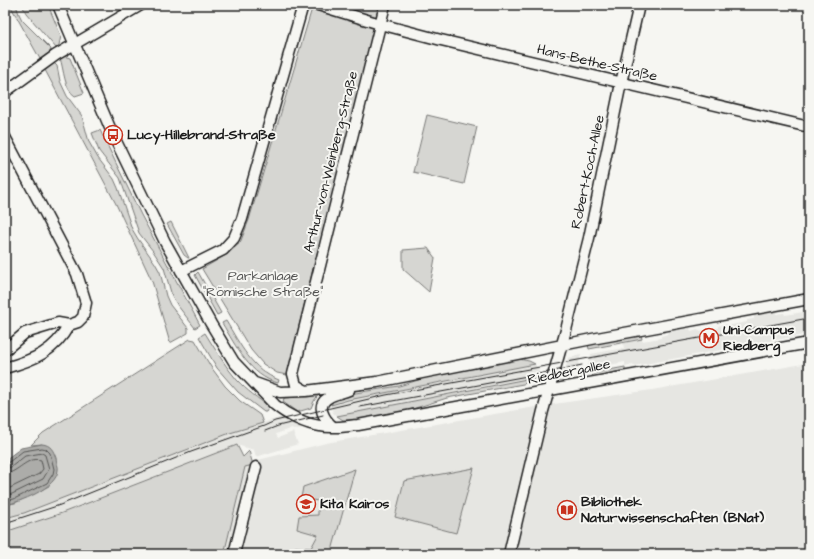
<svg xmlns="http://www.w3.org/2000/svg" width="814" height="559" font-family="'Architects Daughter',sans-serif">
  <style>
    .built { fill: #e6e6e2 }
    .green { fill: #d6d6d2; stroke: #797977 }
    .water { fill: #acaca9; stroke: #727271 }
    .lines { fill: none; stroke-linecap: round; stroke-linejoin: round }
    .shore { stroke: #565654; stroke-width: 1 }
    .minor-casing { stroke: #1c1c1c; stroke-width: 13 }
    .minor { stroke: #f6f6f2; stroke-width: 10 }
    .tram { stroke: #1c1c1c; stroke-width: 1 }
    .labels { text-anchor: middle; dominant-baseline: central; stroke-width: 4; stroke-linejoin: round; paint-order: stroke }
    .street-label { font-size: 14px; fill: #1c1c1c; stroke: #f6f6f2 }
    .poi-label { font-size: 14px; font-weight: bold; fill: #1c1c1c; stroke: #f6f6f2; text-anchor: start }
    .park-label { font-size: 14px; fill: #545453; stroke: #f6f6f2 }
  </style>
  <rect width="100%" height="100%" fill="#f6f6f2"/>
  <filter id="ink" filterUnits="userSpaceOnUse"><feTurbulence type="fractalNoise" baseFrequency=".025" numOctaves="2"/><feDisplacementMap in="SourceGraphic" scale="8" xChannelSelector="R" yChannelSelector="G"/><feConvolveMatrix kernelMatrix="1 2 1 2 8 2 1 2 1" color-interpolation-filters="sRGB"/></filter>
  <g filter="url(#ink)">
    <path class="built" d="M809,309L808,334L634,366L633,364L625,366V362L587,369L591,354L624,348L623,343L642,339V341L661,338V336L669,334V331L690,328L691,331L698,329L699,331L718,328V326L727,324V326L747,322V320L754,319V315L776,311V314L784,313L785,315L803,312L802,310Z
      M581,355L577,370L565,372L568,358Z
      M809,363V554H224L246,463L326,443L547,405L652,390Z
      M535,364L539,371L537,377L337,416L333,413L331,405L348,400Z
      M285,416L302,428L294,430L292,428L276,434L278,438L293,432L298,444L256,457L254,450L237,445L62,513L5,532V518L24,513L230,433Z"/>
    <path class="green" d="M10,5H16L19,14L22,20L51,49L50,52L40,59Z
      M22,5H48L61,36L59,45L56,48L26,13Z
      M313,5H379L342,162L315,261L287,375L277,373L263,364L251,350L202,269L226,255L240,243L249,220Z
      M63,56L70,58L84,93L75,96C64,89 64,70 60,58Z
      M54,63L57,66L60,81L67,96L82,116L89,142L98,158L114,179L118,188L132,229L138,239L155,263L160,272L166,296L170,305L188,328V333L170,343L152,281L116,204L45,70Z
      M427,115L477,127L464,184L413,172Z
      M100,130L141,215L200,325L195,328L178,306L172,296L164,268L153,251L139,233L120,178L99,151L92,133Z
      M171,222L189,258H188L184,255L167,224Z
      M428,248L435,258L429,292L403,269V250Z
      M198,272L221,313L217,315L195,275Z
      M226,321C240,344 252,370 279,380L278,383C250,376 236,346 222,323Z
      M205,333C215,349 225,366 237,380C247,391 258,398 269,407L266,412H264L238,392L217,368L199,337Z
      M641,335L642,339L589,349L588,344Z
      M190,339L195,340L211,367L225,386L240,401L260,415L263,423L230,433L24,513L5,518V505L15,503L49,486L42,444L31,445L43,433Z
      M519,359L529,361L535,364L348,400L331,405L334,400L343,395L399,386L431,376Z
      M625,367V370L592,377L593,373Z
      M537,377L531,381L523,384L447,398L406,411L364,419L343,420L337,416Z
      M319,394L314,401L311,408L297,412L283,402L284,398L299,397Z
      M237,445L243,457L249,451L253,465L245,467L224,554H5V532L62,513Z
      M474,468L456,533L395,517L404,481Z
      M355,469L331,554H294L295,547L311,548L318,535L297,529L299,516L318,515V501L301,498L303,487Z"/>
    <path class="water" d="M42,444C51,445 53,450 56,458C56,462 59,467 58,470C57,488 20,502 5,505V460L21,448Z"/>
    <g class="lines">
      <path class="shore" d="M5,463L9,462L23,451L42,448L46,449L50,453L54,469L53,474L47,483L14,499L5,501
        M5,468L11,467L25,456L42,453L45,455L49,469L43,479L12,494L5,496
        M5,474C18,473 27,456 41,460L43,469L39,474L10,488L5,490"/>
      <defs>
        <path id="minor" d="M58,5L113,135L165,242L211,324L234,362L275,405C287,415 305,424 320,426C332,429 346,426 358,425L809,343
          M318,5L380,24L441,40L809,127
          M5,92L56,55L141,5
          M5,137L77,274L86,303L83,317L78,322L69,325L58,323L25,333L5,350
          M181,271L223,250L234,238L242,219L303,5
          M5,368C34,360 54,352 69,325
          M255,383L280,392L306,391L377,382L592,339L809,299
          M306,391L296,385L293,374L385,5
          M333,427C325,420 315,406 328,398C333,394 342,393 349,390
          M234,554L256,467
          M509,554L543,411L566,330L589,238L621,83L639,5"/>
      </defs>
      <use href="#minor" class="minor-casing"/>
      <use href="#minor" class="minor"/>
      <path class="tram" d="M360,407L554,371L582,365
        M265,431L278,426L323,415
        M5,523L60,505L191,452L264,426L275,421L386,395L809,318"/>
    </g>
  </g>
  <defs>
    <symbol id="bus-ring" viewBox="-11 -11 22 22"><circle r="9.5" fill="#f6f6f2" stroke="#c8321e" stroke-width="1.5"/><path d="M-5-6H5V4H4V6H2V4H-2V6H-4V4H-5ZM-3.5-4V0h7V-4ZM-3.5 1.2v1.5H-2V1.2ZM2 1.2v1.5H3.5V1.2Z" fill="#c8321e"/></symbol>
    <symbol id="metro-ring" viewBox="-11 -11 22 22"><circle r="9.5" fill="#f6f6f2" stroke="#c8321e" stroke-width="1.5"/><path d="M-5.5 5V-5H-3L0 0L3-5H5.5V5H3V-.5L0 4L-3-.5V5Z" fill="#c8321e"/></symbol>
    <symbol id="school-ring" viewBox="-11 -11 22 22"><circle r="9.5" fill="#f6f6f2" stroke="#c8321e" stroke-width="1.5"/><path d="M0-5L7-2L0 1L-7-2ZM-4 1L0 2.5L4 1V4Q0 6-4 4Z" fill="#c8321e"/></symbol>
    <symbol id="library-ring" viewBox="-11 -11 22 22"><circle r="9.5" fill="#f6f6f2" stroke="#c8321e" stroke-width="1.5"/><path d="M-6-4Q-3-5.5-.7-3.5V5Q-3 3-6 4ZM6-4Q3-5.5 .7-3.5V5Q3 3 6 4Z" fill="#c8321e"/></symbol>
  </defs>
  <g fill-rule="evenodd">
    <use href="#bus-ring" x="102" y="124" width="22" height="22"/>
    <use href="#metro-ring" x="698" y="327" width="22" height="22"/>
    <use href="#school-ring" x="295" y="493" width="22" height="22"/>
    <use href="#library-ring" x="556" y="499" width="22" height="22"/>
  </g>
  <g class="labels">
    <g class="street-label">
      <text transform="translate(597 63) rotate(13)">Hans-Bethe-Straße</text>
      <text transform="translate(331 162) rotate(-76)">Arthur-von-Weinberg-Straße</text>
      <text transform="translate(588 172) rotate(-78)">Robert-Koch-Allee</text>
      <text transform="translate(569 372) rotate(-11)">Riedbergallee</text>
    </g>
    <g class="poi-label">
      <text x="127" y="135">Lucy-Hillebrand-Straße</text>
      <text x="723" y="330">Uni-Campus<tspan x="723" dy="16">Riedberg</tspan></text>
      <text x="581" y="502">Bibliothek<tspan x="581" dy="16">Naturwissenschaften (BNat)</tspan></text>
      <text x="320" y="504">Kita Kairos</text>
    </g>
    <g class="park-label">
      <text x="263" y="276">Parkanlage<tspan x="263" dy="16">"Römische Straße"</tspan></text>
    </g>
  </g>
  <rect width="814" height="559" fill="none" stroke="#f6f6f2" stroke-width="20"/>
  <rect x="10" y="10" width="794" height="539" fill="none" stroke="#1c1c1c" stroke-width="1.5" filter="url(#ink)"/>
</svg>
